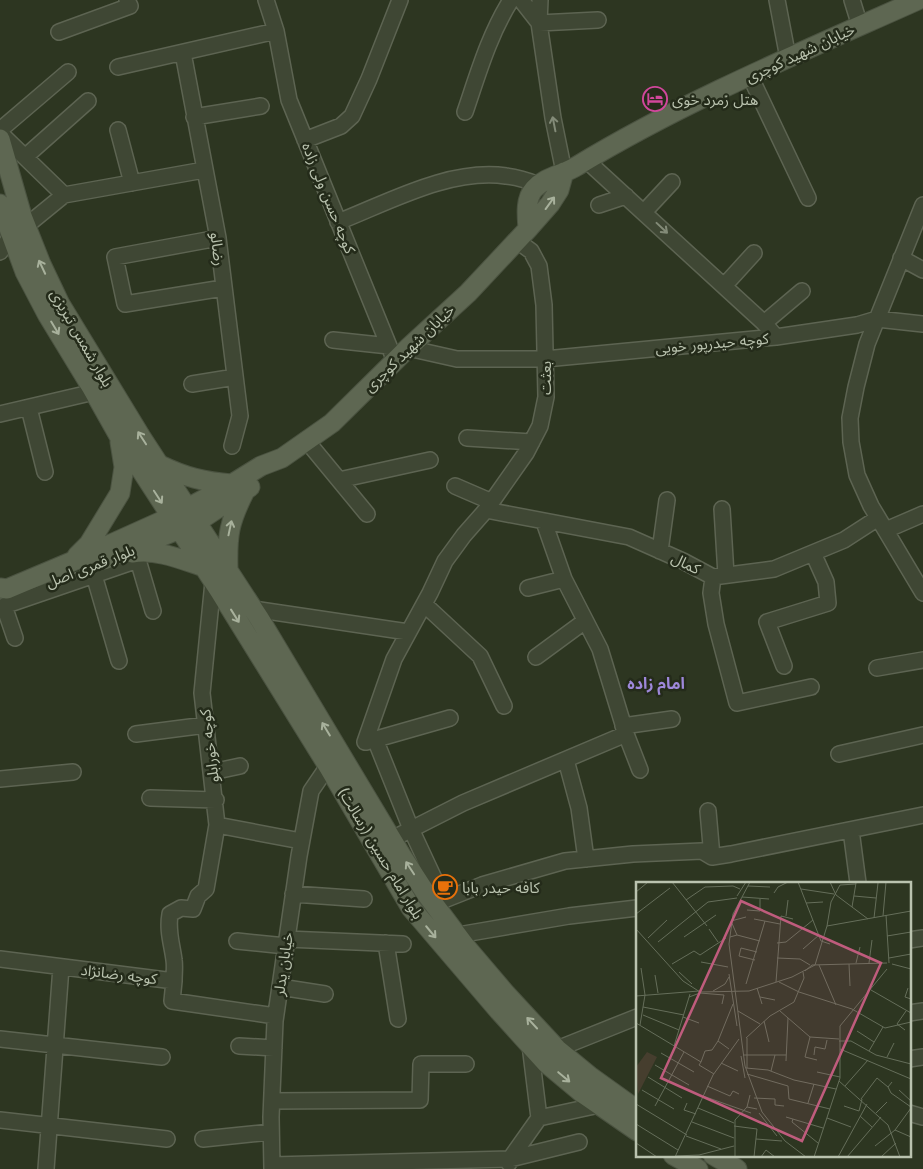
<svg xmlns="http://www.w3.org/2000/svg" width="923" height="1169" font-family="Inter,'Noto Sans Arabic',sans-serif">
  <style>
    .lines { fill: none; stroke-linecap: round; stroke-linejoin: round }
    .minor-casing { stroke: #5d6452; stroke-width: 18 }
    .major-casing { stroke: #4b5341; stroke-width: 21 }
    .minor { stroke: #3f4734; stroke-width: 15 }
    .major { stroke: #5e6752; stroke-width: 19 }
    .oneway { stroke: #838b78 }
    .oneway2 { stroke: #a8b19c }
    .labels { text-anchor: middle; dominant-baseline: central; stroke-width: 5; stroke-linejoin: round; paint-order: stroke }
    .street-label { font-size: 15px; fill: #bac3af; stroke: #242b1a }
    .poi-label { font-size: 15px; fill: #bac3af; stroke: #242b1a; text-anchor: start }
    .neighbourhood-label { font-size: 16px; font-weight: bold; fill: #9e88da; stroke: #242b1a }
    .inset-road { fill: none; stroke: #656e5a; stroke-width: 1 }
    .view { fill: #bf5c7d; fill-opacity: 0.15; stroke: #bf5c7d; stroke-width: 2.5 }
    .inset-edge { fill: none; stroke: #bac3af; stroke-width: 2.5 }
  </style>
  <rect width="100%" height="100%" fill="#2d3621"/>
  <g class="lines">
    <defs>
      <path id="minor" d="M266,0L276,31L289,100L395,361
        M521,0L539,23L598,20
        M540,0L539,23L553,118L564,172
        M777,0L788,58
        M852,0L860,26
        M59,32L130,6L127,0
        M183,53L218,238L240,416L232,446
        M118,67L276,31
        M750,76L808,198
        M465,112C478,74 489,35 511,0
        M194,117L261,106
        M0,130L68,72
        M118,130L132,183
        M0,133L64,195L26,226
        M305,140L341,126L352,116L369,79L400,0
        M25,157L88,101
        M586,160L764,323L776,337
        M64,195L204,170
        M599,205L626,196
        M923,205L867,344L856,387L850,418L851,442L857,475L871,506L923,593
        M644,212L672,182
        M338,222C389,202 450,168 506,176C517,177 529,181 539,185
        M218,238L115,257L125,304L223,288
        M0,252L11,236
        M901,258L923,270
        M724,286L754,253
        M764,323L802,291
        M333,340L389,346
        M408,348L457,359H545L776,337L857,325L877,319L923,324
        M192,384L235,377
        M29,408L45,472
        M0,414L94,392
        M467,438L532,442
        M306,440L367,514
        M339,480L430,460
        M455,486L492,502
        M722,509L726,575
        M486,510L629,537L683,561L713,577L774,569L844,540L878,518
        M544,522L564,579L600,649L626,734L640,770
        M886,530L923,514
        M660,551L667,500
        M94,575L119,661
        M713,577L711,593L716,624L737,703L811,687
        M213,582L202,693L217,825L301,841
        M528,588L564,579
        M424,604L480,656L504,706
        M4,606L15,638
        M0,609L4,606L138,560L153,611
        M253,609L408,632
        M536,657L585,621
        M784,666L767,622L828,603L826,582L813,553
        M877,668L923,660
        M623,726L672,719
        M136,734L206,725
        M375,739L411,829L444,900
        M365,742L394,659L430,593L445,561L464,535L486,510L526,453L540,426L546,397L544,305L539,266L531,251L516,240
        M366,742L450,718
        M839,754L923,735
        M566,760L579,808L586,859
        M212,772L240,766
        M0,779L73,772
        M150,798L216,800
        M708,811L712,857
        M851,830L858,883
        M392,839L463,803L626,734
        M712,857L731,854L923,815
        M293,894L364,899
        M434,904L482,885L565,861L633,854L702,851L712,857
        M458,935L569,916L637,908
        M287,939L403,944
        M909,940L923,938
        M237,941L286,946
        M386,943L398,1019
        M0,959L174,981L172,1001L275,1016
        M174,981C174,974 175,966 174,960C172,944 167,931 170,914L181,908L193,909L198,896L206,889L217,825
        M280,987L325,994
        M909,1013L923,1011
        M0,1039L162,1057
        M530,1045L539,1118L599,1105
        M239,1046L274,1048
        M557,1049L637,1017
        M909,1059L923,1057
        M272,1101L420,1100L421,1064H466
        M909,1113L923,1117
        M0,1120L167,1139
        M203,1139L271,1132
        M509,1163L510,1159L539,1118
        M272,1165L510,1159L579,1142
        M46,1169L61,967
        M272,1169L271,1117L275,1021L299,856L311,791L328,766"/>
      <path id="major" d="M0,139L22,216L41,264L60,304L141,437L259,618L401,855L427,895L466,947L506,994L557,1049L591,1077L637,1110
        M0,204L25,272L47,314L92,388L119,436L219,590L328,766L411,908L499,1011L546,1063L582,1093L637,1131
        M528,229C527,216 525,199 534,189C546,176 563,175 577,166C684,101 804,51 918,0
        M160,465C185,477 204,482 232,484
        M132,553C157,549 180,559 204,567
        M77,556L89,544L120,493L124,467L120,442
        M104,560L197,522L250,487
        M228,569C227,535 229,522 245,491
        M0,588L7,589L71,562L171,517L232,484L261,466L282,458L332,423L408,348L468,293L528,229L550,204L559,190L564,172
        M673,1155L698,1169
        M713,1155L737,1169"/>
    </defs>
    <use href="#minor" class="minor-casing"/>
    <use href="#major" class="major-casing"/>
    <use href="#minor" class="minor"/>
    <use href="#major" class="major"/>
  </g>
  <defs><path id="oneway-shaft" d="M-6 0H5M1.5-3L5.5 0L1.5 3" fill="none" stroke-width="1.6" stroke-linecap="round" stroke-linejoin="round" transform="scale(1.25)"/></defs>
  <g class="oneway">
    <use href="#oneway-shaft" transform="translate(554 124) rotate(-101)"/>
    <use href="#oneway-shaft" transform="translate(662 228) rotate(43)"/>
  </g>
  <g class="oneway2">
    <use href="#oneway-shaft" transform="translate(550 203) rotate(-54)"/>
    <use href="#oneway-shaft" transform="translate(42 267) rotate(-115)"/>
    <use href="#oneway-shaft" transform="translate(55 328) rotate(59)"/>
    <use href="#oneway-shaft" transform="translate(142 438) rotate(-123)"/>
    <use href="#oneway-shaft" transform="translate(158 497) rotate(57)"/>
    <use href="#oneway-shaft" transform="translate(230 528) rotate(-78)"/>
    <use href="#oneway-shaft" transform="translate(235 616) rotate(58)"/>
    <use href="#oneway-shaft" transform="translate(326 729) rotate(-121)"/>
    <use href="#oneway-shaft" transform="translate(410 868) rotate(-123)"/>
    <use href="#oneway-shaft" transform="translate(431 932) rotate(50)"/>
    <use href="#oneway-shaft" transform="translate(532 1023) rotate(-133)"/>
    <use href="#oneway-shaft" transform="translate(564 1077) rotate(40)"/>
  </g>
  <defs>
    <symbol id="hotel-ring" viewBox="-11 -11 22 22"><circle r="9.5" fill="#242b1a" stroke="#d1479c" stroke-width="1.5"/><path d="M-6-4.5h1.5V1H6V5H4.5V3h-9V5H-6ZM-4 0a1.8 1.8 0 1 1 3.6 0ZM.5 0V-2.5h3Q6-2.5 6 0Z" fill="#d1479c"/></symbol>
    <symbol id="cafe-ring" viewBox="-11 -11 22 22"><circle r="9.5" fill="#242b1a" stroke="#e8710a" stroke-width="1.5"/><path d="M-5.5-4.5H6V0H3Q3 3.5 0 3.5H-2.5Q-5.5 3.5-5.5 0ZM3-3.2v2h1.7v-2ZM-6 4.5H4V6H-6Z" fill="#e8710a"/></symbol>
  </defs>
  <g fill-rule="evenodd">
    <use href="#hotel-ring" x="641" y="85" width="28" height="28"/>
    <use href="#cafe-ring" x="431" y="873" width="28" height="28"/>
  </g>
  <g class="labels">
    <g class="street-label">
      <text transform="translate(800 53) rotate(-25)">خیابان شهید کوچری</text>
      <text transform="translate(329 198) rotate(68)">کوچه حسن ولی زاده</text>
      <text transform="translate(218 249) rotate(83)">رضالو</text>
      <text transform="translate(82 338) rotate(60)">بلوار شمس تبریزی</text>
      <text transform="translate(712 343) rotate(-5)">کوچه حیدرپور خویی</text>
      <text transform="translate(409 348) rotate(-44)">خیابان شهید کوچری</text>
      <text transform="translate(545 378) rotate(-90)">بعثت</text>
      <text transform="translate(686 563) rotate(27)">کمال</text>
      <text transform="translate(90 566) rotate(-21)">بلوار قمری اصل</text>
      <text transform="translate(209 746) rotate(-97)">کوچه خورابلو</text>
      <text transform="translate(381 853) rotate(59)">بلوار امام حسین (رسالت)</text>
      <text transform="translate(283 964) rotate(-82)">خیابان یدلر</text>
      <text transform="translate(119 974) rotate(7)">کوچه رضانژاد</text>
    </g>
    <g class="poi-label">
      <text x="672" y="99">هتل زمرد خوی</text>
      <text x="462" y="887">کافه حیدر بابا</text>
    </g>
    <g class="neighbourhood-label">
      <text x="656" y="683">امام زاده</text>
    </g>
  </g>
  <g transform="translate(636 882)">
    <rect width="275" height="275" fill="#2d3621"/>
    <path d="M11,170L21,175L2,212L0,185Z" fill="#463e2e"/>
    <path class="inset-road" d="M36,0L71,44M114,0L97,32L93,62L109,184L126,230L149,259L170,275M162,0L185,59L194,62M194,0L200,13L232,37M112,4L134,5M165,7L198,12M0,10L12,0M138,11L142,5L152,0M101,14L110,0M218,14L240,16M106,15L133,17M50,18L69,5L97,4L104,7M170,21L187,20M216,25L220,1M111,28L124,29V17M0,32L34,6M250,33L253,81M150,34L152,18M247,34L250,0M238,36L242,1M118,37L144,42M191,44L275,29V21M0,47L47,99L64,110L113,109L156,95L179,83M73,47L82,60M101,53L124,59M251,54L275,50M48,55L80,33M94,55L101,53L95,39L110,35M12,56L31,38M22,60L72,20L101,16M141,61L150,60L177,38M167,67L183,53M141,76L164,77L174,83M253,76L275,72M119,78L103,74L105,66L121,70M65,80L92,85M220,81L224,65M233,81L236,58M36,82L58,69L64,73L90,56M213,82L214,104M256,82L275,87M179,83L191,44L195,20L204,3L220,2M183,83L200,123M169,89L176,83L251,81M43,90L56,102M93,92L101,144M19,93L22,111M140,100L145,34L157,37M143,100L163,110L216,127L249,146L275,140M110,102L129,39M121,106L126,122M272,106L269,115L275,117M235,108L275,131M77,109L89,102L93,95M0,114L63,109M53,115L64,111L88,113L86,122M124,115L139,118M7,125L48,133M102,129L124,142M144,129L174,155L203,157M7,133L43,148M47,135L63,141M128,139L133,160M0,141L65,180L63,183L78,192M4,143L9,113L5,86M269,148L261,142L270,129M221,149L238,160M174,155L169,175L181,178M110,156L134,134L158,120L168,96L167,90M203,159H215L240,173L275,182M38,164L54,112M93,167L82,159L97,122M204,167L275,197M233,169L247,145M25,171L58,190M107,173H150M178,173L179,165L189,167L191,158M105,174L109,196M251,175L258,161M150,179L152,136M65,180L69,169L76,168L82,159M85,181L102,189M19,183L53,203M110,186L132,188L158,198L200,207M111,186V156M135,189L139,173M181,190L204,195M111,192L152,204L153,217L194,227M12,195L46,216M203,199L252,243L264,275M71,204L94,214L97,209L103,212M209,204L232,178M252,205L255,211L275,225M6,208L38,227M263,208L275,219M114,213L111,225L121,227M67,214L115,231M118,216L139,217V223L148,224M225,217L241,196L252,205L256,200M51,221L48,228L60,232M172,221L178,202M0,222L51,253M19,224L48,170M208,224L223,229L226,217M62,226L98,241M123,231L141,254M240,231L251,220M224,234L236,245M150,235L187,246M191,236L215,245M157,237L156,240L182,261M56,240L98,256M0,242L42,268M98,244L121,247L118,275M259,248L275,255M50,254L85,267M120,257L146,259M0,261L21,275M239,264L259,248L275,226M39,274L63,273L98,264M39,275L77,193L103,157M99,275V238L111,225M125,275L130,268L139,275M178,275L204,196V144L251,87M202,275L231,222M211,275L245,235M245,275L260,261"/>
    <path class="view" d="M105,19L245,81L166,259L25,196Z"/>
    <rect width="275" height="275" class="inset-edge"/>
  </g>
</svg>
